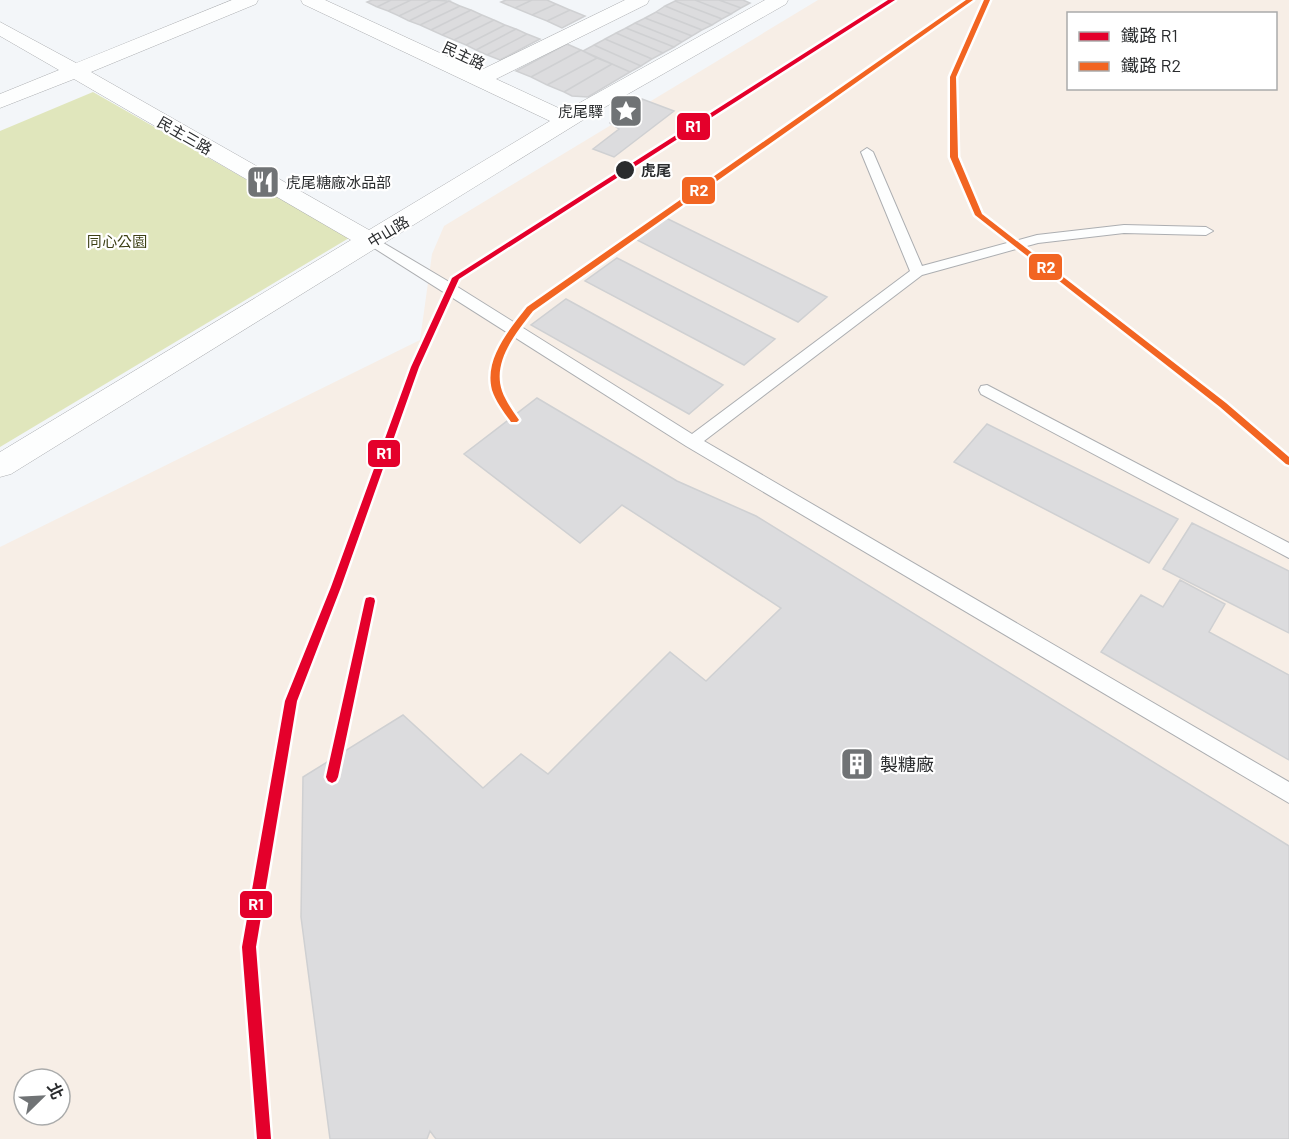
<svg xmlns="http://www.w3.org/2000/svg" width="1289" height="1139" font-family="Barlow,'Noto Sans TC',sans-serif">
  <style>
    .industrial { fill: #f7eee6; fill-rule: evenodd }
    .green { fill: #e0e6bc }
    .building { fill: #dcdcde; stroke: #cfd0d2; stroke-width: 1.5 }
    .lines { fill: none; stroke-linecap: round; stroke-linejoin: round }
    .lane-casing { stroke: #acaeb1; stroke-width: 2 }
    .street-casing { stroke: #acaeb1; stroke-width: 1 }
    .lane { fill: #fdfefe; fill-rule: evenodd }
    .street { fill: #fdfefe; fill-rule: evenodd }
    .rail-1-casing { stroke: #fff; stroke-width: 5 }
    .rail-2-casing { stroke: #fff; stroke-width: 5 }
    .rail-1 { fill: #e4002b; fill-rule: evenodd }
    .rail-2 { fill: #f26522; fill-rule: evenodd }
    .stop-dot { fill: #2a2c2e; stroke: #fff; stroke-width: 2 }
    .labels { text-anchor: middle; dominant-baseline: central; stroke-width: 4.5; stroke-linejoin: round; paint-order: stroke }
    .far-street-label { font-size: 15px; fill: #2a2c2e; stroke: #fff }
    .far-poi-label { font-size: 15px; fill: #2a2c2e; stroke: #fff; text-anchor: end }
    .far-stop-label { font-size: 15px; font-weight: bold; fill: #2a2c2e; stroke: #fff; text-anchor: start }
    .far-park-label { font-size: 15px; fill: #3d4016; stroke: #fff }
    .poi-label { font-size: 18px; fill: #2a2c2e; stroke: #fff; text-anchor: start }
    .line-badge { stroke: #fff; stroke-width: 2 }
    .badge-label { font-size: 16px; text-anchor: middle; font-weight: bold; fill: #fff }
  </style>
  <rect width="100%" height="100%" fill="#f3f6f9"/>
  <path class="industrial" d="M818,0H1289V1139H0V547L420,340L432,254L444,226ZM1068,14H1276V88H1068ZM24,1079H60V1115H24Z"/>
  <path class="green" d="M93,92L349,238L0,447V131Z"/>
  <path class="building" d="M372,0H391L377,7L367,2Z
    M391,0H411L388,11L377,7Z
    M411,0H432L399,16L388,11Z
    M432,0L449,1L409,21L399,16Z
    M506,0H532L515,8L501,2Z
    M532,0H547L556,4L532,15L515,8Z
    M677,0H695L731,14L722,19L675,1Z
    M695,0H719L741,8L731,14Z
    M719,0H743L750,3L741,8Z
    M449,1L460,6L420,25L409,21Z
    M675,1L722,19L712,25L665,6Z
    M556,4L570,10L547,21L532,15Z
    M460,6L471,10L431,30L420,25Z
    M665,6L712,25L702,30L656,12Z
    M471,10L482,15L442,35L431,30Z
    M570,10L585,16L562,28L547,21Z
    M656,12L702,30L692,36L645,18Z
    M482,15L494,20L454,40L442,35Z
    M645,18L692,36L682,42L635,23Z
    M494,20L505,25L466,45L454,40Z
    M635,23L682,42L674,47L626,28Z
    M505,25L516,29L476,50L466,45Z
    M626,28L674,47L663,53L616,33Z
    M516,29L527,34L487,55L476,50Z
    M616,33L663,53L652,59L605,39Z
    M527,34L540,39L500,60L487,55Z
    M605,39L652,59L641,66L594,45Z
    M567,44L581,50L531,77L516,71Z
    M594,45L641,66L630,72L583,51Z
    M581,50L597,58L547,85L531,77Z
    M597,58L612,64L564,92L547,85Z
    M612,64L630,72L588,97L572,96L564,92Z
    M642,99L674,111L614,157L593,149L619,129L610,123Z
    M666,218L827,297L798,322L635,239Z
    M617,258L775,339L744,365L585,281Z
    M566,299L723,385L689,414L531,325Z
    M537,398L677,481L756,516L1289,846V1139H436L430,1131L427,1139H330L301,917L303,777L403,715L483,788L521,754L548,774L670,652L706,681L781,608L622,505L580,543L464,454Z
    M987,424L1178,519L1149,563L954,462Z
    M1192,523L1289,571V633L1163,569Z
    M1180,580L1225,604L1209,632L1289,675V760L1101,652L1141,595L1163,607Z"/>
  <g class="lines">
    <defs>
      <path id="lane" d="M867,148L873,152L922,266L1037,235L1124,225L1206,227L1213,231L1206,235L1124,233L1038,243L922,275L704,441L1289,782V803L686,446L363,241L365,238H375L456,286L692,434L910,271L861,152Z
        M987,385L1289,543V558L981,394L979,390L981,386Z"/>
      <path id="street" d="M232,0H258L256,4L91,72L369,230L550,121L303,4L301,0H325L479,71L625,0H649L647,4L496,79L565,111L765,0H788L786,4L591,115L11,474L0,477V452L351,240L74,79L0,108V94L59,70L0,36V22L76,63Z"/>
    </defs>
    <use href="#lane" class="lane-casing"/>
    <use href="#street" class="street-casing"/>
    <use href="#lane" class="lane"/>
    <use href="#street" class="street"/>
    <defs>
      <path id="rail-1" d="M888,0H895L459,279L419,367L341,587L297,701L256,947L271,1139H257L242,947L285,701L331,587L411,367L452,278Z
        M370,597L374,598L375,601L338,777L336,781L332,783L328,781L326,777L365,601L366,598Z"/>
      <path id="rail-2" d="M966,0H973L533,311C516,333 492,361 502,391C506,402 513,411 519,420L517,422H511C504,412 496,402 492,390C484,359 509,330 527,307Z
        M984,0H990L956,77L958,157L982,214L1226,403L1289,457V465L1286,464L1220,407L975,215L950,157V77Z"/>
    </defs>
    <use href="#rail-1" class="rail-1-casing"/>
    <use href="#rail-2" class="rail-2-casing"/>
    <use href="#rail-1" class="rail-1"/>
    <use href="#rail-2" class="rail-2"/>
  </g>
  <defs>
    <symbol id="sight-square" viewBox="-11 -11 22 22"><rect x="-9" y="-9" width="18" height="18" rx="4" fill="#707375" stroke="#fff"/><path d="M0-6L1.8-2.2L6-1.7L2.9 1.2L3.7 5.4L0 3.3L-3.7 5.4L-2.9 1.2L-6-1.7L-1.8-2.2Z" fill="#fff"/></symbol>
    <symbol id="restaurant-square" viewBox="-11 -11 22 22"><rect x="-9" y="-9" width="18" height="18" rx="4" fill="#707375" stroke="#fff"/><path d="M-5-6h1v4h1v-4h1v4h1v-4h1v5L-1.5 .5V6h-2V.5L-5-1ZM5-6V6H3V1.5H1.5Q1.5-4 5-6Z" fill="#fff"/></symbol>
    <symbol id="building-square" viewBox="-11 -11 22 22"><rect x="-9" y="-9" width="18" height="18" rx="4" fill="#707375" stroke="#fff"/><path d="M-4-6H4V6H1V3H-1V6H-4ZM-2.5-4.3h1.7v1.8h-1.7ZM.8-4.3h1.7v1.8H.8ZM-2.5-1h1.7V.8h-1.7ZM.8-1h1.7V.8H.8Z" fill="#fff"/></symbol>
  </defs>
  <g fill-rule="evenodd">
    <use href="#sight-square" x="607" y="92" width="38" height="38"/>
    <use href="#restaurant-square" x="244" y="163" width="38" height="38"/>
    <use href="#building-square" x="838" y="745" width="38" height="38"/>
  </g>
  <circle class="stop-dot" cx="625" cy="170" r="10"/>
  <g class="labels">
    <g class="far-street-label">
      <text transform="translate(464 55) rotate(25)">民主路</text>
      <text transform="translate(185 135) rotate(30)">民主三路</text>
      <text transform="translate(388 231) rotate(-31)">中山路</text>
    </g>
    <g class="far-poi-label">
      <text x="603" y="111">虎尾驛</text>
      <text x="286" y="182" text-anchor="start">虎尾糖廠冰品部</text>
    </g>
    <g class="far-stop-label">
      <text x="641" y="170">虎尾</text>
    </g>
    <g class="far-park-label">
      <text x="117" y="241">同心公園</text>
    </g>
    <g class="poi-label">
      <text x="880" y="764">製糖廠</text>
    </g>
  </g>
  <g class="line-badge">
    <rect x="676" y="112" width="35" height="29" rx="6" fill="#e4002b"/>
    <rect x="681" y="176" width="35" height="29" rx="6" fill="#f26522"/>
    <rect x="1028" y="253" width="35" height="28" rx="6" fill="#f26522"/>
    <rect x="367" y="439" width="34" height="29" rx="6" fill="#e4002b"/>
    <rect x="239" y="890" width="34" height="29" rx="6" fill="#e4002b"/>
  </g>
  <g class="badge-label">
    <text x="693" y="132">R1</text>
    <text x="699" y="196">R2</text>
    <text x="1046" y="273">R2</text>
    <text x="384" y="459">R1</text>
    <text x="256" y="910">R1</text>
  </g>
  <rect x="1067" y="12" width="210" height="78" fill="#ffffff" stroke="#aaabab" stroke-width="1.5"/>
  <rect x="1079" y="32" width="30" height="9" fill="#e4002b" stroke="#aaabab" stroke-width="1.5"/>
  <text x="1121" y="42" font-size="18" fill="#2a2c2e">鐵路 R1</text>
  <rect x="1079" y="62" width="30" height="9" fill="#f26522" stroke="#aaabab" stroke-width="1.5"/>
  <text x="1121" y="72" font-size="18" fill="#2a2c2e">鐵路 R2</text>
  <g transform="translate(42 1097) rotate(66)"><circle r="28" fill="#ffffff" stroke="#aaabab" stroke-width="1.5"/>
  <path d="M0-4.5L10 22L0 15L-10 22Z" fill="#707375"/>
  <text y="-9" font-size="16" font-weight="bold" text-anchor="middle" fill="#2a2c2e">北</text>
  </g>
</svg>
